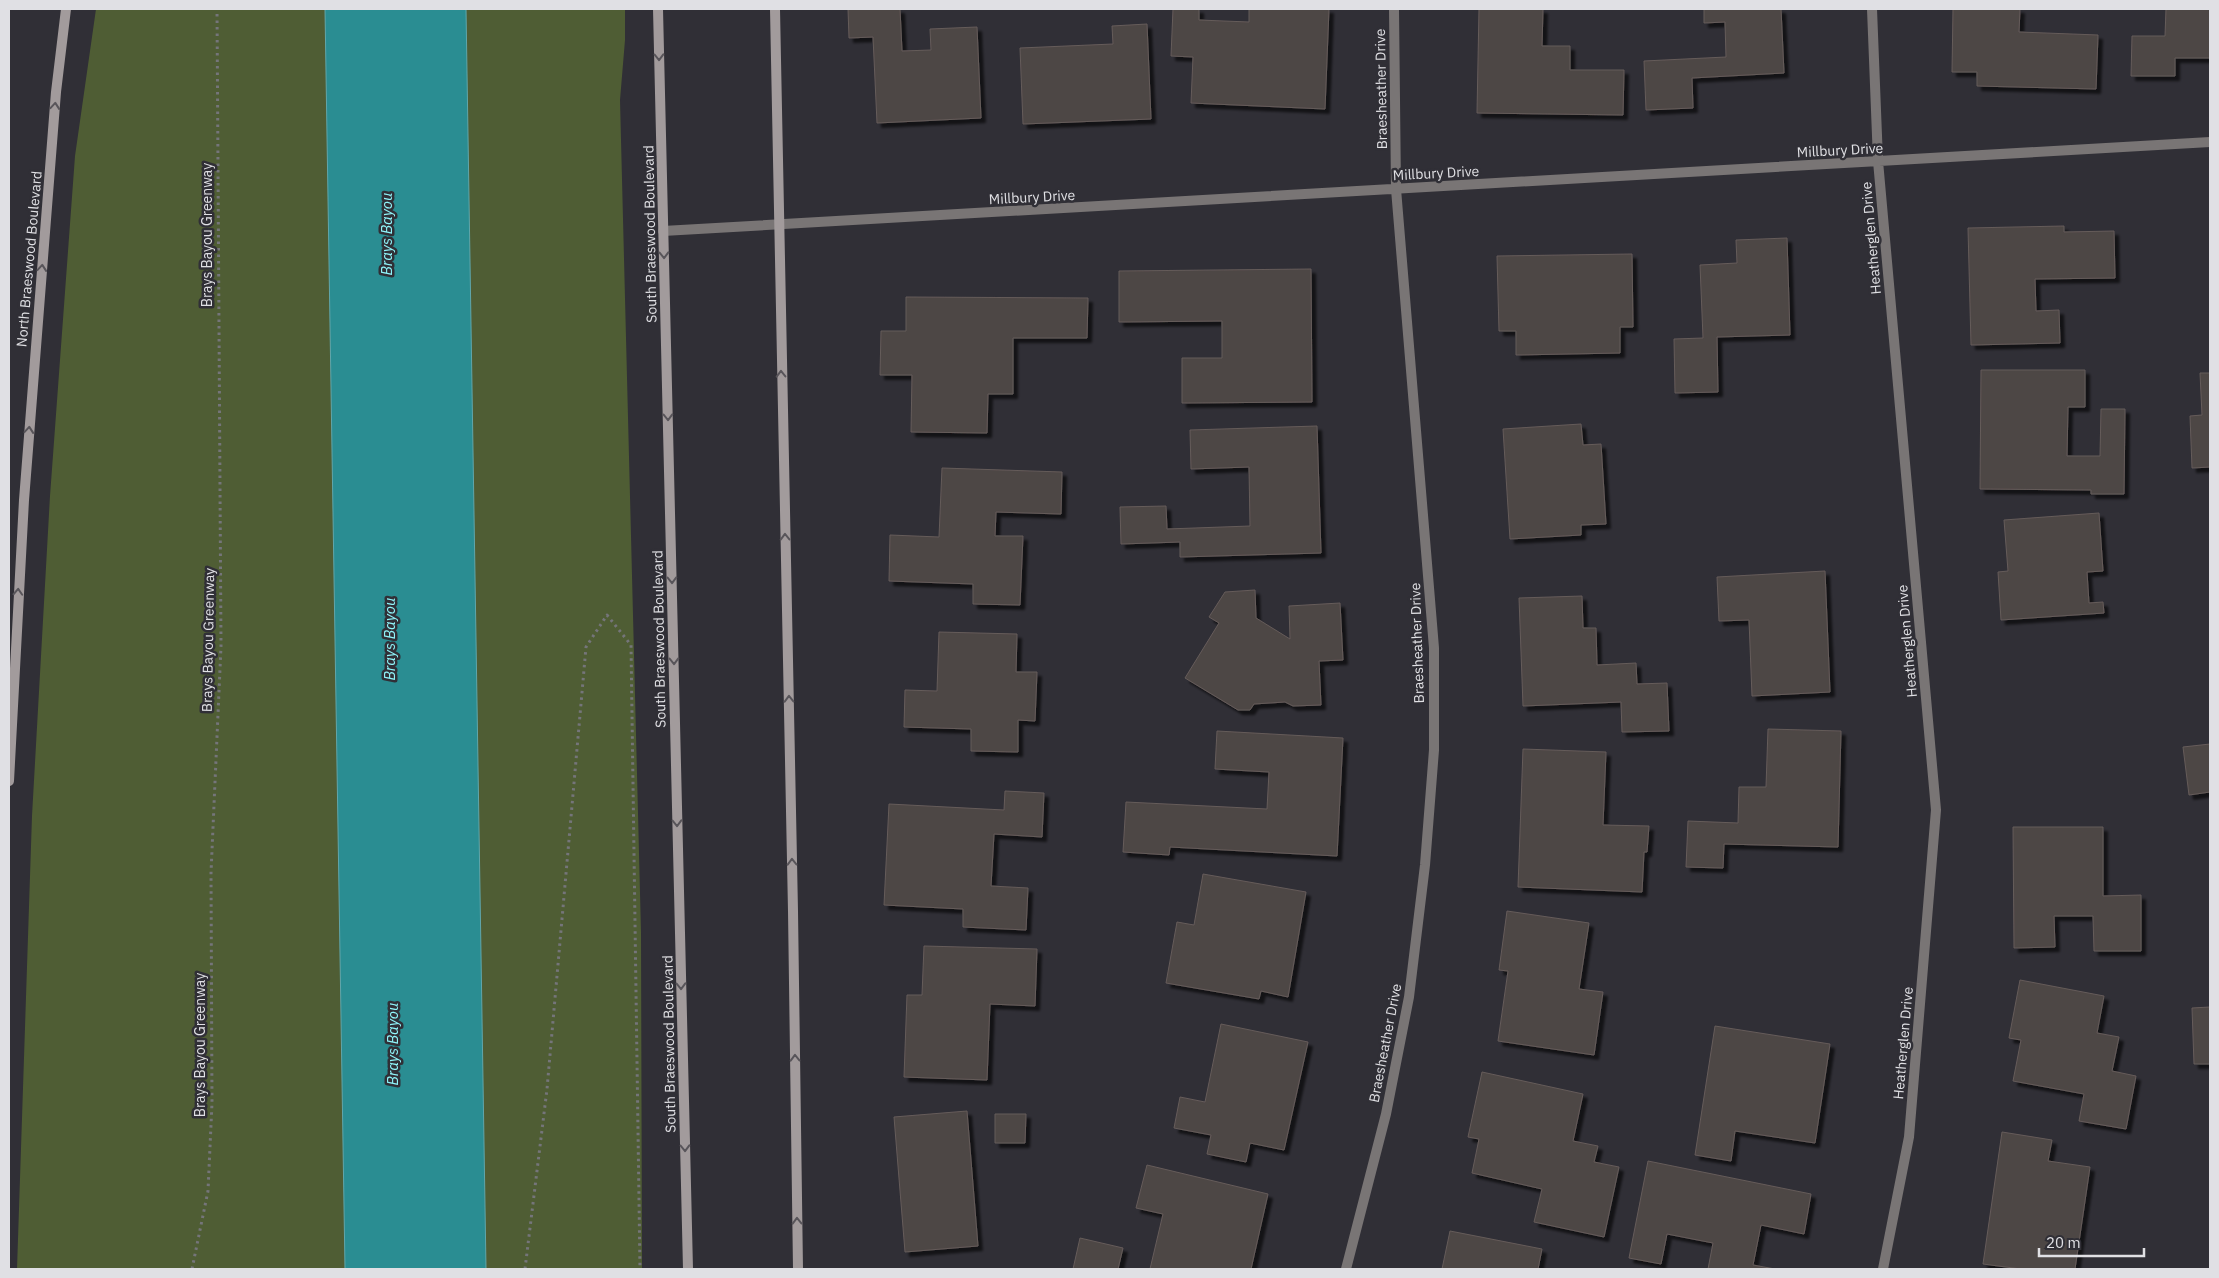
<svg xmlns="http://www.w3.org/2000/svg" width="2219" height="1278" font-family="'IBM Plex Sans',sans-serif">
  <style>
    .green { fill: #4f5d34 }
    .water { fill: #2a8d92; stroke: #61a6ab }
    .building { fill: #4e4645; stroke: #655c5a; filter: url(#shadow) }
    .lines { fill: none; stroke-linecap: round; stroke-linejoin: round }
    .path { stroke: #75757a; stroke-width: 3; stroke-dasharray: 2.5 4; stroke-linecap: butt }
    .street { stroke: #797575; stroke-width: 10 }
    .secondary { stroke: #a29b9c; stroke-width: 10 }
    .oneway { stroke: #58555a }
    .labels { text-anchor: middle; dominant-baseline: central; stroke-width: 5; stroke-linejoin: round; paint-order: stroke }
    .street-label { font-size: 14px; fill: #e0e0e4; stroke: #302f36 }
    .water-label { font-size: 15px; font-style: italic; fill: #8ff4f9; stroke: #302f36 }
  </style>
  <defs>
    <filter id="shadow"><feDropShadow dx="4.5" dy="4.5" stdDeviation="1" flood-color="#0009"/></filter>
  </defs>
  <rect width="100%" height="100%" fill="#302f36"/>
  <path class="green" d="M96,9H625V40L620,100L641,932L642,1269H17L32,816L50,496L75,156Z"/>
  <path class="water" d="M325,9H466L486,1269H345Z"/>
  <path class="building" d="M848,9H900L902,51L931,50L930,29L977,27L981,118L877,123L873,37L849,38Z
    M1173,9H1199V20L1249,22V9H1329L1325,109L1191,103L1193,57L1171,56Z
    M1479,9H1543L1542,46H1570V70H1624L1623,115L1477,113Z
    M1704,9H1781L1784,73L1692,78L1693,108L1646,110L1644,61L1726,57L1725,22L1704,23Z
    M1953,9H2020L2019,32L2098,35L2096,89L1977,86V72H1952Z
    M2166,9H2210V58H2175V76H2131L2132,36H2165Z
    M1147,24L1151,119L1023,124L1020,48L1113,44L1112,26Z
    M2064,226V232L2114,231L2115,278L2035,279L2036,311L2059,310L2060,343L1971,345L1968,228Z
    M1787,238L1790,335L1717,337L1718,392L1675,393L1674,339L1703,338L1700,265L1737,263L1736,240Z
    M1632,254L1633,327H1620V353L1516,355V331H1499L1497,256Z
    M1311,269L1312,402L1182,403V358H1222V321L1119,322V271Z
    M906,297L1088,298L1087,338H1013V394H988L987,433L911,432L912,375H880L881,331H906Z
    M1981,370H2085V407H2068L2067,456H2100L2101,409H2125L2124,494H2091V490L1980,489Z
    M2200,373H2210V467L2192,468L2190,416L2202,415Z
    M1581,424L1583,445L1601,444L1606,524L1581,525V535L1510,539L1503,429Z
    M1317,426L1321,553L1180,557V542L1121,544L1120,507L1166,506L1167,529L1250,526L1249,467L1191,469L1190,430Z
    M942,468L1062,472L1061,514L996,512L995,536H1023L1020,605L973,604V584L889,581L890,535L939,537Z
    M2099,513L2103,571L2087,572L2089,603L2103,602L2104,613L2001,620L1998,572L2008,571L2004,520Z
    M1825,571L1830,692L1752,696L1749,620L1719,621L1717,577Z
    M1255,590L1256,618L1290,639L1289,606L1340,603L1343,660L1319,661L1321,705L1293,706L1285,702L1254,704L1250,710H1238L1185,678L1219,623L1209,617L1225,592Z
    M1582,596L1583,628H1596L1597,665L1636,663L1637,684L1667,683L1669,731L1622,732L1621,702L1523,706L1519,598Z
    M939,632L1017,634L1016,672H1037L1035,721L1018,720V752L971,751V729L904,727L905,690L937,691Z
    M1768,729L1841,731L1838,847L1724,844L1723,868L1686,867L1688,821L1738,823L1739,787H1766Z
    M1217,731L1343,738L1337,856L1170,847L1169,855L1123,852L1126,802L1267,809L1269,772L1215,769Z
    M2210,744V792L2189,795L2183,747Z
    M1523,749L1606,752L1603,825L1649,826L1647,852H1644L1642,892L1518,887Z
    M1005,791L1044,793L1042,837L994,834L991,886L1028,888L1026,930L963,927V909L884,905L889,804L1004,810Z
    M2013,827H2103V896L2141,895V951H2094L2093,916H2054L2055,947L2014,948Z
    M1203,874L1306,892L1288,997L1261,991L1259,999L1166,983L1177,922L1194,925Z
    M1507,911L1589,923L1579,989L1603,992L1594,1055L1498,1041L1508,971L1499,970Z
    M924,946L1037,949L1035,1006L990,1004L987,1080L904,1077L907,995H922Z
    M2020,980L2104,996L2097,1033L2119,1037L2112,1071L2136,1076L2126,1129L2079,1121L2084,1094L2013,1081L2021,1040L2009,1038Z
    M2210,1007V1064H2194L2192,1008Z
    M1221,1024L1308,1042L1284,1150L1250,1143L1246,1162L1207,1154L1211,1135L1174,1128L1180,1097L1205,1102Z
    M1715,1026L1830,1044L1815,1143L1735,1131L1731,1161L1695,1155Z
    M1482,1072L1583,1094L1573,1141L1598,1146L1594,1162L1619,1167L1604,1237L1534,1222L1542,1189L1472,1173L1479,1139L1468,1137Z
    M967,1111L978,1246L905,1252L894,1117Z
    M995,1114H1026L1025,1143H995Z
    M2002,1132L2052,1140L2048,1161L2090,1167L2075,1269H2021L1983,1264Z
    M1648,1161L1811,1194L1804,1234L1761,1225L1753,1265L1775,1269H1708L1713,1243L1667,1234L1661,1264L1629,1258Z
    M1147,1165L1268,1194L1251,1269H1150L1163,1214L1136,1208Z
    M1450,1231L1542,1249L1538,1269H1442Z
    M1080,1238L1123,1248L1118,1269H1073Z"/>
  <g class="lines">
    <path class="path" d="M192,1269L208,1191L212,1103L211,873L221,646L217,9
      M525,1269L547,1089L586,647L607,615L631,645L640,1269"/>
    <path class="street" d="M1872,9L1878,161L1936,810L1909,1137L1883,1269
      M663,231L2210,142
      M1346,1269L1386,1114L1409,997L1425,865L1434,750V648L1396,189L1394,9"/>
    <path class="secondary" d="M658,9L688,1269
      M775,9L793,911L798,1269
      M9,781L24,500L56,92L66,9"/>
  </g>
  <defs><path id="oneway-chevron" d="M-2-3.5L2.5 0L-2 3.5" fill="none" stroke-width="1.6" stroke-linecap="round" stroke-linejoin="round" transform="scale(1.25)"/></defs>
  <g class="oneway">
    <use href="#oneway-chevron" transform="translate(659 57) rotate(89)"/>
    <use href="#oneway-chevron" transform="translate(55 106) rotate(-85)"/>
    <use href="#oneway-chevron" transform="translate(664 255) rotate(89)"/>
    <use href="#oneway-chevron" transform="translate(42 268) rotate(-85)"/>
    <use href="#oneway-chevron" transform="translate(781 374) rotate(-91)"/>
    <use href="#oneway-chevron" transform="translate(668 417) rotate(89)"/>
    <use href="#oneway-chevron" transform="translate(29 430) rotate(-85)"/>
    <use href="#oneway-chevron" transform="translate(785 537) rotate(-91)"/>
    <use href="#oneway-chevron" transform="translate(672 580) rotate(89)"/>
    <use href="#oneway-chevron" transform="translate(18 592) rotate(-87)"/>
    <use href="#oneway-chevron" transform="translate(674 661) rotate(89)"/>
    <use href="#oneway-chevron" transform="translate(789 699) rotate(-91)"/>
    <use href="#oneway-chevron" transform="translate(677 823) rotate(89)"/>
    <use href="#oneway-chevron" transform="translate(792 862) rotate(-91)"/>
    <use href="#oneway-chevron" transform="translate(681 986) rotate(89)"/>
    <use href="#oneway-chevron" transform="translate(795 1058) rotate(-91)"/>
    <use href="#oneway-chevron" transform="translate(685 1148) rotate(89)"/>
    <use href="#oneway-chevron" transform="translate(797 1221) rotate(-91)"/>
  </g>
  <g class="labels">
    <g class="street-label">
      <text transform="translate(1381 89) rotate(-91)">Braesheather Drive</text>
      <text transform="translate(1840 150) rotate(-3)">Millbury Drive</text>
      <text transform="translate(1436 173) rotate(-3)">Millbury Drive</text>
      <text transform="translate(1032 197) rotate(-3)">Millbury Drive</text>
      <text transform="translate(650 234) rotate(-91)">South Braeswood Boulevard</text>
      <text transform="translate(207 235) rotate(-90)">Brays Bayou Greenway</text>
      <text transform="translate(1871 238) rotate(-95)">Heatherglen Drive</text>
      <text transform="translate(29 259) rotate(-85)">North Braeswood Boulevard</text>
      <text transform="translate(659 639) rotate(-91)">South Braeswood Boulevard</text>
      <text transform="translate(208 640) rotate(-89)">Brays Bayou Greenway</text>
      <text transform="translate(1907 641) rotate(-95)">Heatherglen Drive</text>
      <text transform="translate(1417 643) rotate(-92)">Braesheather Drive</text>
      <text transform="translate(1385 1043) rotate(-79)">Braesheather Drive</text>
      <text transform="translate(1903 1043) rotate(-85)">Heatherglen Drive</text>
      <text transform="translate(669 1044) rotate(-91)">South Braeswood Boulevard</text>
      <text transform="translate(200 1045) rotate(-90)">Brays Bayou Greenway</text>
    </g>
    <g class="water-label">
      <text transform="translate(386 234) rotate(-90)">Brays Bayou</text>
      <text transform="translate(389 639) rotate(-90)">Brays Bayou</text>
      <text transform="translate(392 1044) rotate(-90)">Brays Bayou</text>
    </g>
  </g>
  <rect width="2219" height="1278" fill="none" stroke="#e0e0e4" stroke-width="20"/>
  <path d="M2039 1248v8h105v-8" fill="none" stroke="#e0e0e4" stroke-width="2.5"/>
  <text x="2046" y="1248" font-size="15" fill="#e0e0e4" stroke="#302f36" stroke-width="4" paint-order="stroke">20 m</text>
</svg>
